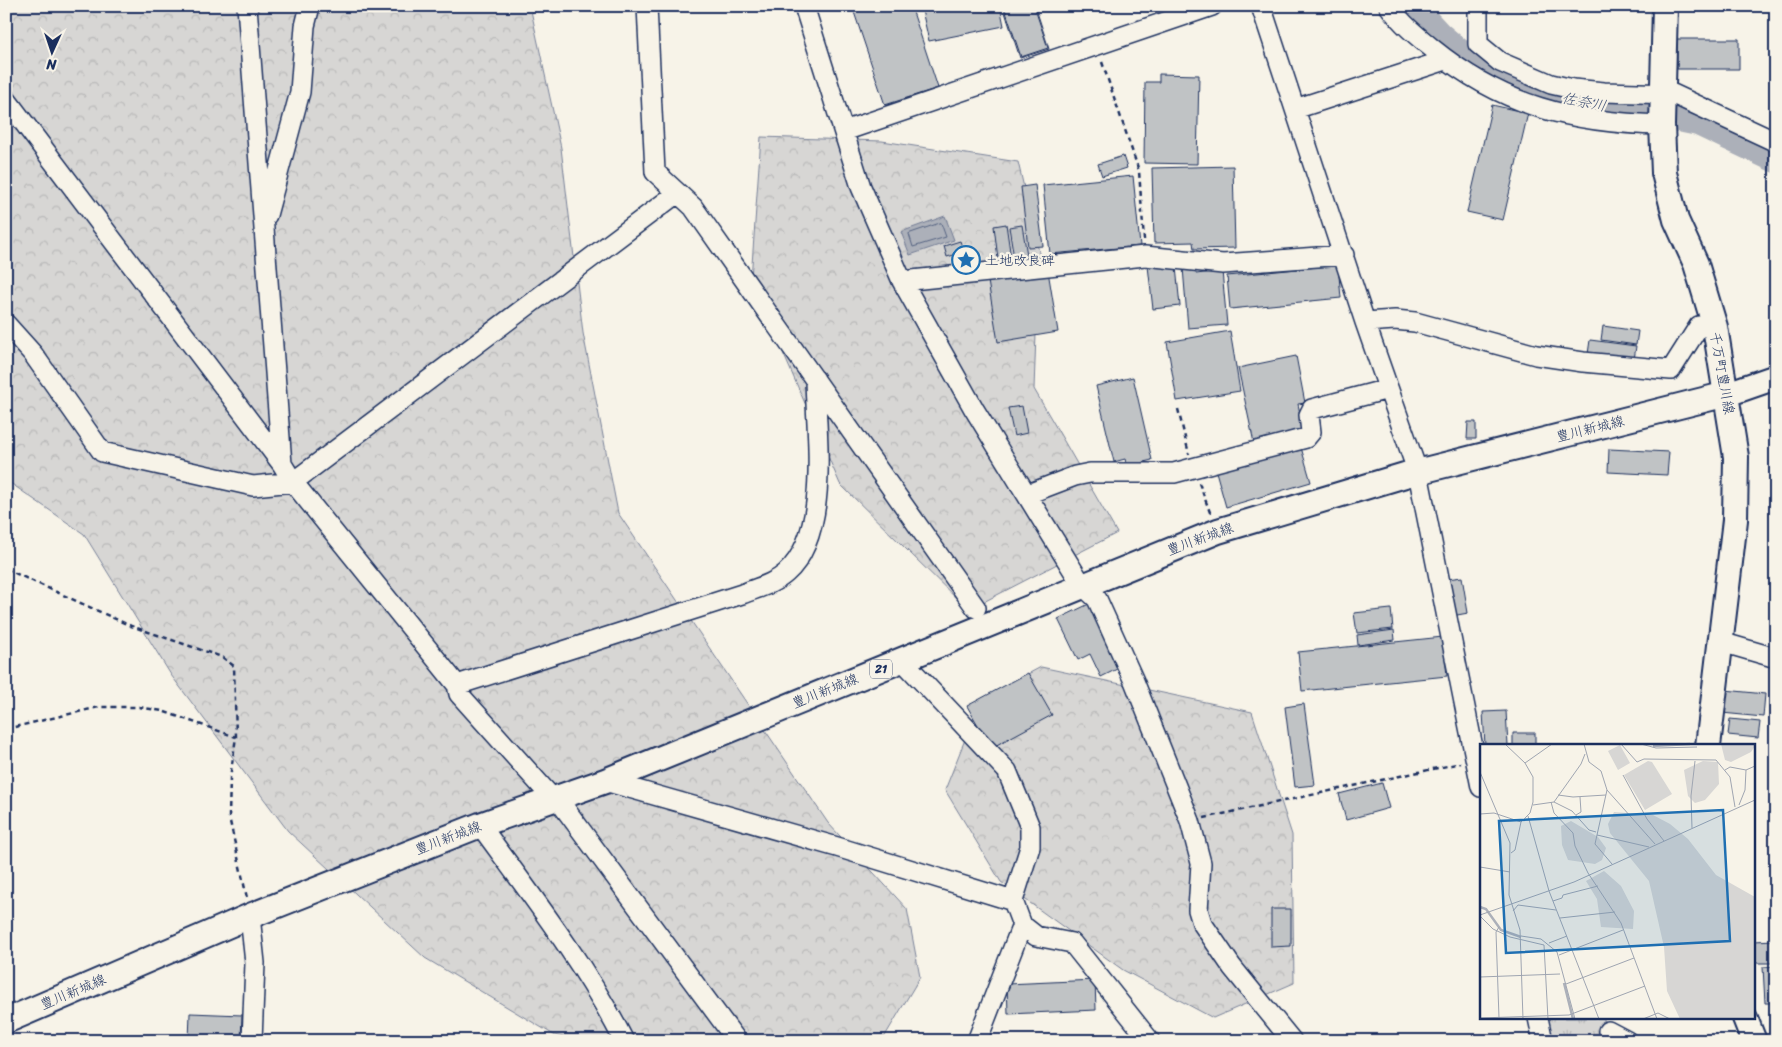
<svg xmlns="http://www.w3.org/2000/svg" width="1782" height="1047" font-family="Sriracha,'Klee One',sans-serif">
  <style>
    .forest { fill: url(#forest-crowns); stroke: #798299 }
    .park { fill: url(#park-tufts); stroke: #798299 }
    .water { fill: #acb0b9; stroke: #727c95 }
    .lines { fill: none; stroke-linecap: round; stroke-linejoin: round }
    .shore { stroke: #556382; stroke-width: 1 }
    .river { stroke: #acb0b9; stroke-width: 26 }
    .building { fill: #c0c3c5; stroke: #1b2f5e }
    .minor-casing { stroke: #1b2f5e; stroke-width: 22 }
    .major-casing { stroke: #1b2f5e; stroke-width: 28 }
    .path { stroke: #1b2f5e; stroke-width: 2.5; stroke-dasharray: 5 4; stroke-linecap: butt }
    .minor { stroke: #f7f3e8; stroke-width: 19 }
    .major { stroke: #f7f3e8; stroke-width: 24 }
    .labels { text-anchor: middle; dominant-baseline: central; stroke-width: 4.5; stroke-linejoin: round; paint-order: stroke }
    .shield { fill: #f7f3e8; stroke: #5d6a87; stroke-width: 1 }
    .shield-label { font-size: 12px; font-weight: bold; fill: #1b2f5e }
    .poi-label { font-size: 14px; fill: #1b2f5e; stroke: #f7f3e8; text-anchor: start }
    .street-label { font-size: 14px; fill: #1b2f5e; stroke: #f7f3e8 }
    .water-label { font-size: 15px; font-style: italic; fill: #465679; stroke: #f7f3e8 }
    .inset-river { fill: none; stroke: #acb0b9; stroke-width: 2.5 }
    .inset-road { fill: none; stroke: #9fa5b1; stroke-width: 1 }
    .view { fill: #1f6fb2; fill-opacity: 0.15; stroke: #1f6fb2; stroke-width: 2.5 }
    .inset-edge { fill: none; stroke: #1b2f5e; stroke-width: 2.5 }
  </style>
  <defs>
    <pattern id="forest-crowns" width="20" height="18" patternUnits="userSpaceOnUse" patternTransform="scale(1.25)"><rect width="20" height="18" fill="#d7d6d4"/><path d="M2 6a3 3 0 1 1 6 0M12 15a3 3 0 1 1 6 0" fill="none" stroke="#b8b8b8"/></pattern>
    <pattern id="park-tufts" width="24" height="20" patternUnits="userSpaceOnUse" patternTransform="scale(1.25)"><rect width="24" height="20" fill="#d7d6d4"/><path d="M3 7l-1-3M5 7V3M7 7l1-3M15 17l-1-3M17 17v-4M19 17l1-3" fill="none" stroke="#b8b8b8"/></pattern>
  </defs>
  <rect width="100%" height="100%" fill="#f7f3e8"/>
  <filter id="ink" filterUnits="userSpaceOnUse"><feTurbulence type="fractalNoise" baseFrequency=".02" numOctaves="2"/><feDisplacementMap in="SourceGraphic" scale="10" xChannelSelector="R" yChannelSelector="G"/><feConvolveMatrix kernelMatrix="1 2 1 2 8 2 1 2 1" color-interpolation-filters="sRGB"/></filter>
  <g filter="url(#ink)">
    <path class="forest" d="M6,6H530L561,148L583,333L618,513L828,823L907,909L920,977L882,1041H583L554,1035L425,958L288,831L171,675L84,534L6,480Z
      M761,137L882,141L1018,162L1039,252L1034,389L1117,533L968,610L840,484L751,279Z
      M1041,667L1252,712L1292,835L1294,983L1213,1018L1123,970L1001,882L945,790L981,699Z"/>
    <path class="park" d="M1542,1018H1604V1030L1591,1041H1548Z"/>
    <path class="water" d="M945,216L954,240L910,255L901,232Z"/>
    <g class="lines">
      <path class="shore" d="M941,223L946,237L913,247L909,234Z"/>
      <path class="river" d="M1413,6L1440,35L1466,57L1508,83L1536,93L1606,104L1698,123L1776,160"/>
    </g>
    <path class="building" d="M852,6H911L938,88L885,105Z
      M921,6H1000L1004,26L929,41Z
      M1003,6H1035L1049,49L1020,58Z
      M1004,6H1034L1048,48L1021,57Z
      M1677,39H1739V69H1677Z
      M1159,74L1199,75L1197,164L1144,163L1145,82H1159Z
      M1492,105L1528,113L1503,220L1467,212Z
      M1123,156L1127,168L1102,176L1098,164Z
      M1233,166L1235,248L1194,249L1193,242L1154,243L1152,168Z
      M1133,176L1140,246L1050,254L1043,185Z
      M1035,185L1043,246L1028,247L1021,187Z
      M1006,224L1011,258L998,259L994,226Z
      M1022,225L1027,255L1014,258L1009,227Z
      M960,241L964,252L947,257L944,246Z
      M1163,264L1164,268L1176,267L1180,306L1153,309L1148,266Z
      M1338,265L1341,298L1230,309L1227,276Z
      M1195,267L1196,274L1222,271L1227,325L1188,328L1183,268Z
      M1048,271L1058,332L998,342L988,281Z
      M1603,326L1638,331L1636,345L1601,340Z
      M1230,331L1240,391L1177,401L1167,342Z
      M1590,340L1636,346L1634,360L1588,354Z
      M1296,356L1305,403L1298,404L1304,433L1254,443L1238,368Z
      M1133,377L1152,460L1127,466L1125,459L1114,462L1096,386Z
      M1022,406L1027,433L1014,436L1008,408Z
      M1468,422H1476V439H1467Z
      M1300,444L1311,482L1226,507L1215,468Z
      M1609,449L1669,452L1667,475L1608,472Z
      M1462,577L1468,613L1452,616L1447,579Z
      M1091,603L1123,666L1101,677L1090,654L1078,660L1058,619Z
      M1391,609L1393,629L1357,633L1354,613Z
      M1394,630L1395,640L1358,645L1357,635Z
      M1443,637L1447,676L1302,691L1298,652Z
      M1028,673L1052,715L991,748L967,706Z
      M1725,690L1765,694L1763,717L1722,713Z
      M1304,704L1315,785L1295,787L1285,707Z
      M1506,711L1508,746H1485L1483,712Z
      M1730,719L1760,722L1758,738L1728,735Z
      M1513,733H1535V746H1513Z
      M1382,783L1389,808L1346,820L1339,794Z
      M1271,909H1291V946L1271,947Z
      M1776,940V963H1753V941Z
      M1776,966V1003H1765L1763,967Z
      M1095,980L1096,1010L1008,1014L1007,984Z
      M190,1013L242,1015L241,1041H189Z"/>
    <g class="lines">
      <defs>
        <path id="minor" d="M247,6L282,464
          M647,6L655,172L693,207L976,608
          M804,6L861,187L902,281L974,409L1082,585L1097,599L1134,681L1190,821L1201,863L1198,910L1202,923L1232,967L1292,1041
          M1261,6L1365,322L1418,473L1481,787
          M1389,6C1401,23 1417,36 1433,49C1503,106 1572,123 1662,125
          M1478,6V44L1500,62L1551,84L1573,89L1604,92L1673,94L1776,142
          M6,99L282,464L293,482L457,685L459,694L554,800L560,802L737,1041
          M1295,109L1446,60
          M844,131L1212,6
          M267,215L300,92L305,26L310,6
          M902,281L1145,256L1223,264L1344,255
          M1365,322L1395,320L1415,322L1536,355L1583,362L1671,370L1699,326L1715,327
          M6,324L33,354L102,452L253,486L293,482L676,194
          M1028,494L1075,476L1090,473H1174L1306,438L1311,432L1309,415L1312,409L1388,389
          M1721,642L1776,658
          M902,660L1007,771L1030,827V847L1013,901L1022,925L1036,936L1072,943L1150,1041
          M457,685L742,594C757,588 774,584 786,573C831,533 816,434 815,379
          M605,781L837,847L1013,901
          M480,825C531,895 585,964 624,1041
          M250,916L255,963L252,1041
          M1538,1018L1543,1041
          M1608,1031L1627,1041
          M977,1041L1022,925"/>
        <path id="major" d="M1665,6L1662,125L1664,173L1676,220L1696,264L1715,327L1736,457L1735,520L1708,746
          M1745,1018L1754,1041
          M6,1021L250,916L480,825L605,781L1218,531L1405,475L1727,394L1776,377"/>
      </defs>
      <use href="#minor" class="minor-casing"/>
      <use href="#major" class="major-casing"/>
      <path class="path" d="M1102,62L1139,171L1144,240
        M1178,409L1189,454
        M1199,483L1211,515
        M6,569L131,626L222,657L234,666L236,737L230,778L229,817L247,898
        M6,729L99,707H139L162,711L236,737
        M1204,818L1461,763"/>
      <use href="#minor" class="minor"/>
      <use href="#major" class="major"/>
    </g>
  </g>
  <defs>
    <symbol id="sight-ring" viewBox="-11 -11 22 22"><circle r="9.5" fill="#f7f3e8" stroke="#1f6fb2" stroke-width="1.5"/><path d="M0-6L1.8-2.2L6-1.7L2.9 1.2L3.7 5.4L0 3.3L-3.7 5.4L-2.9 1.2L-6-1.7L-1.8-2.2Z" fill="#1f6fb2"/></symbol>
  </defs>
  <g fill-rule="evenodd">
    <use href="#sight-ring" x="950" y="244" width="32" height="32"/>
  </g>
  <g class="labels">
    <rect class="shield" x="870" y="659.5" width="22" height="19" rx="4"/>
    <g class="shield-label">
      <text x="881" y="669">21</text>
    </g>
    <g class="poi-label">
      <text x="985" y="260">土地改良碑</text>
    </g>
    <g class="street-label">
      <text transform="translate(1722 373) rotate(80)">千万町豊川線</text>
      <text transform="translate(1590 429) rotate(-14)">豊川新城線</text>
      <text transform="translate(1200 539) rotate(-20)">豊川新城線</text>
      <text transform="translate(825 691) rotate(-22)">豊川新城線</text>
      <text transform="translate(448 838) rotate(-21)">豊川新城線</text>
      <text transform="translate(73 992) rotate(-23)">豊川新城線</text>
    </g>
    <g class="water-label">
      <text transform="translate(1584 102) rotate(11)">佐奈川</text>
    </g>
  </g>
  <g transform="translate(1480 744)">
    <rect width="275" height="275" fill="#f7f3e8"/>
    <path d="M140,1L150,19L138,26L128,7ZM168,17L172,18L192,50L165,66L144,31Z" fill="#d7d6d4"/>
    <path d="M241,0H275V2L271,8L251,18L245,16ZM223,17L238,18L239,40L225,56L215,59L208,52L204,26ZM134,68L173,71L190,80L208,95L236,131L275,153V275H200L187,247L184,203L169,137L130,89L128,80ZM91,77L118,93L126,104L122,116L115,120L88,116L82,101L81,82ZM124,127L141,142L154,167L153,185L121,183L117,155L106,137Z" fill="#d7d6d4"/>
    <path class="inset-river" d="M173,2L210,0M0,163L6,165L21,186L41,193M84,239L93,275"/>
    <path class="inset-road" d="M25,0L45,19L53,33V58L50,69L41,78L35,106L31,109M104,0L109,18L121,27L127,46L115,100L132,120M141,0L157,18L164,15L236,16L250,33L255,63M161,0L176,4L217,3M45,19L72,0M245,26L250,23L266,26M0,28L30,99L29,151L40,186L43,275M143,31L167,75L184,97M127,46L175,100M78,51L93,53L126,51M71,58L74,69L93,89L95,102L108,129L141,179L177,275M74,58L101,20L105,10M53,61L74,58L92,67L109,86L116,88M259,61L265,46L266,26L275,22M0,70L14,69L41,78M96,71L101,68L100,53M48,72L69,147L119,275M212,84L211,52L215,17M117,91L169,103M0,123L30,128M73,157L82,154L83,151L118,142M33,167L38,161L76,166M0,171L94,138L275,56M0,172L13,185L30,193L64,201L68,275M80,174L135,168M19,183L16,188L19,274M41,192L61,195L77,208L95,275M69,199L87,192M79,211L143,186M0,233L80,230M86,240L154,214M0,274L89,271L165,242M163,275L178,269L190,275"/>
    <path class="view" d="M243,66L250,197L26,209L19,77Z"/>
    <rect width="275" height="275" class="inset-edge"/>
  </g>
  <rect width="1782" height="1047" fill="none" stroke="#f7f3e8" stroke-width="25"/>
  <rect x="12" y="12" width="1757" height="1022" fill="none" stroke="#1b2f5e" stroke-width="2" filter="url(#ink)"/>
  <g transform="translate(52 52) rotate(183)" stroke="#f7f3e8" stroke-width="4" paint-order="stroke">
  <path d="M0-4L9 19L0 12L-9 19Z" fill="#1b2f5e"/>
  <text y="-8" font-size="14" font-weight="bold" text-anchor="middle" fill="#1b2f5e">N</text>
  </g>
</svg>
